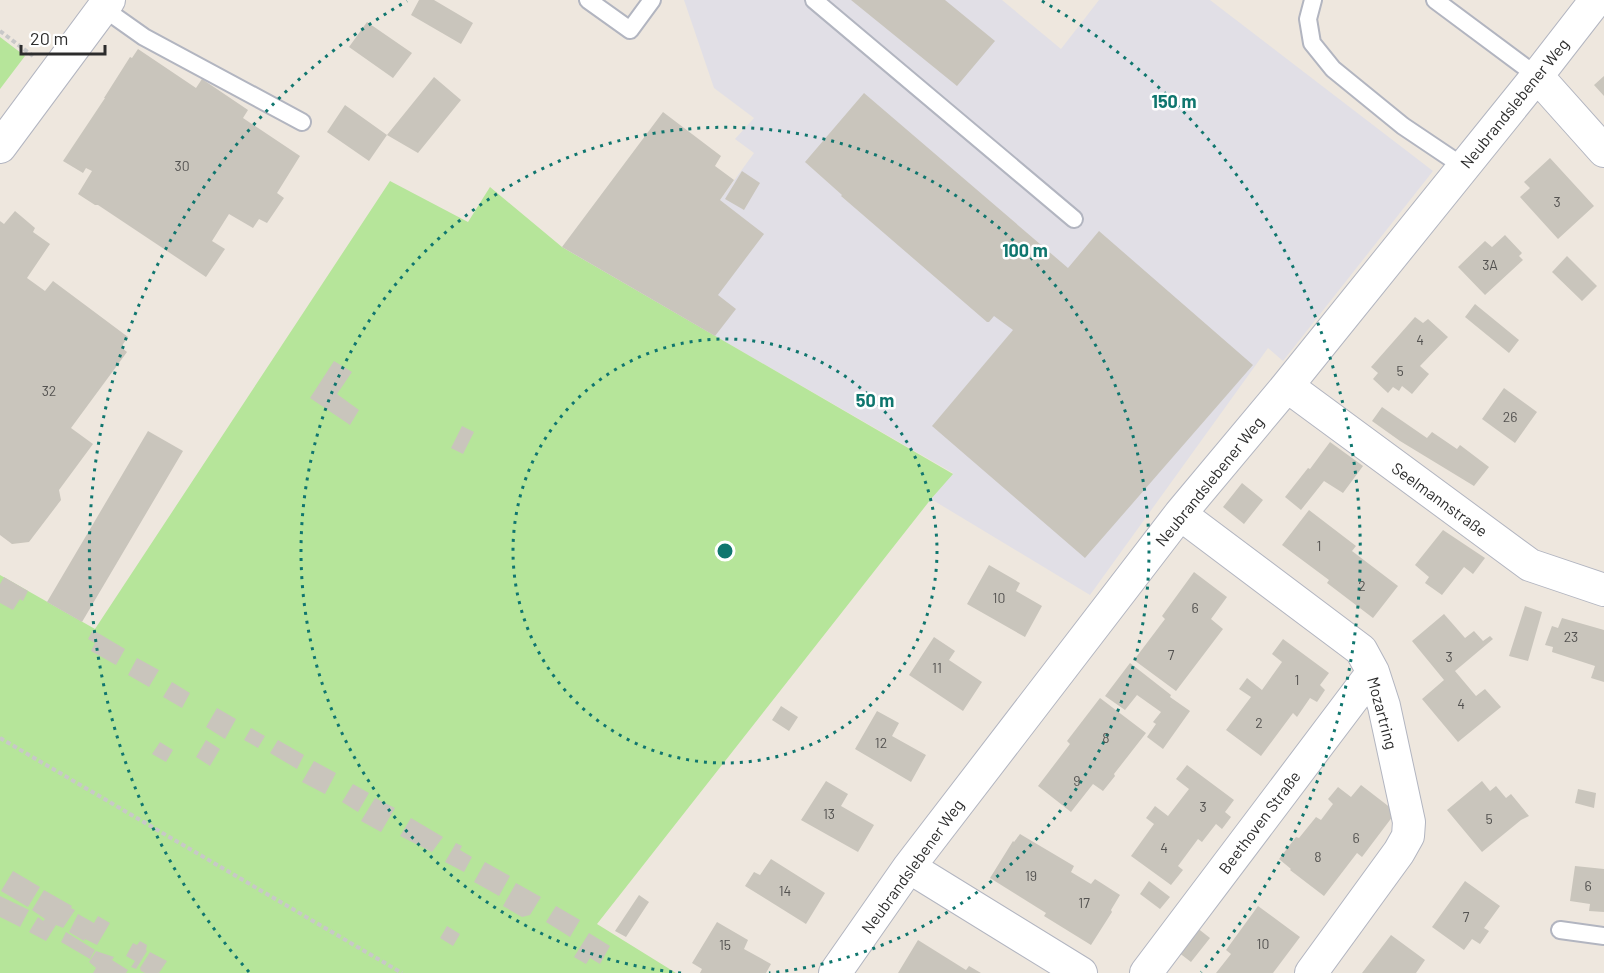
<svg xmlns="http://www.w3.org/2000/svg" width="1604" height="973" font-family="Barlow,sans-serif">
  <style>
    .industrial { fill: #e1dfe6 }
    .green { fill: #b6e59a }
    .building { fill: #c9c5bc }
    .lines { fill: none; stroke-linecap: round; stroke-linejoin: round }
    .service-casing { stroke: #b2b5c0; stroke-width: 20 }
    .minor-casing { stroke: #b2b5c0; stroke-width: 34 }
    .path { stroke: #c8c8c8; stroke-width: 4; stroke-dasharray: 4.5 3; stroke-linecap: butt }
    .service { stroke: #fff; stroke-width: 16 }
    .minor { stroke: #fff; stroke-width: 32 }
    .ring { fill: none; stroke: #0f766e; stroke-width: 3; stroke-dasharray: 3 6 }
    .labels { text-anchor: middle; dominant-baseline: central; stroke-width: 5; stroke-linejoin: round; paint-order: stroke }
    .number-label { font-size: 14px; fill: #535250 }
    .street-label { font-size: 16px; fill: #2c2c2c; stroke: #fff }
    .centre { fill: #0f766e; stroke: #fff; stroke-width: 3 }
    .ring-label { font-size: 18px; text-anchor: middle; font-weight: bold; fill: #0f766e; stroke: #fff; stroke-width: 5; stroke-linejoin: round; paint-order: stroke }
  </style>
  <rect width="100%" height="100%" fill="#eee7de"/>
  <path class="industrial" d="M684,0H1002L1061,49L1099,0H1210L1433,171L1283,361L1268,348L1090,595L931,499L953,473L715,336L720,200L754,153L735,139L754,118L714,88Z"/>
  <path class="green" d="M0,37L25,56L0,89Z
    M390,181L468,222L490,187L562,247L953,474L931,499L597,924L676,973H0V575L95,629Z"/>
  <path class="building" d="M419,0H434L473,23L461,44L411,15Z
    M851,0H945L995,41L957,86Z
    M367,22L412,53L393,78L349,47Z
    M138,49L196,88L202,79L248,110L243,118L300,156L277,193L284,198L267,223L259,219L253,228L229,214L212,241L225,249L206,277L98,205H95L78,194L92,171L86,168L83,173L63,161L105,98H104L130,57L132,58Z
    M1604,76V96L1594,85Z
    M434,77L461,100L418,153L387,135Z
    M864,93L1068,268L1099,231L1253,365L1085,558L932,426L1013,330L994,316L989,322H987L841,196L842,195L805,162Z
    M345,105L387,135L369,161L327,132Z
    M663,112L721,156L715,166L734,180L720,200L764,234L718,295L736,309L715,336L562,247Z
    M1550,158L1594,206L1558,239L1520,197L1530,188L1524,182Z
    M742,171L760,183L744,210L725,199Z
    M15,211L35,228L33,232L50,244L27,278L45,291L53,281L128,337L121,347L127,352L71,428L93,444L59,490L61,500L29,542L12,544L0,535V221L4,224Z
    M1505,235L1522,253L1519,256L1523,260L1485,295L1458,267L1485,241L1492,247Z
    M1567,256L1597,286L1582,301L1552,272Z
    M1475,304L1519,340L1509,353L1465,317Z
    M1415,317L1423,323L1428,319L1448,337L1420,366L1429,374L1412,394L1402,386L1399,391L1393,387L1388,393L1373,379L1378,373L1371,367Z
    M334,361L352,372L337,394L359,410L350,425L310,398Z
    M1504,388L1537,412L1515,443L1482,419Z
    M1382,407L1427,438L1432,432L1457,449L1460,445L1489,467L1474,486L1400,441L1372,421Z
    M462,426L474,432L463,454L451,448Z
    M148,431L183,451L82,622L47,602Z
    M1330,442L1363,466L1343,493L1324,481L1301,510L1285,497L1308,468L1310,469Z
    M1242,483L1263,500L1244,524L1223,507Z
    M1309,510L1356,546L1352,551L1398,586L1373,618L1327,583L1329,580L1282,545Z
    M1443,530L1485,558L1473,574L1464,567L1442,595L1425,583L1429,577L1415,565Z
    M989,565L1020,583L1016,591L1042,606L1025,637L967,604Z
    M1194,572L1227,597L1211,619L1223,629L1176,691L1134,660L1165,619L1162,616Z
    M4,577L28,591L23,601L20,599L13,610L0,603V584Z
    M1525,606L1542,612L1528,661L1509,656Z
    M1444,614L1465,638L1474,631L1483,641L1490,636L1493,639L1455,671L1476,696L1485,689L1501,707L1458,742L1422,699L1444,680L1412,641Z
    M1562,618L1604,630V682L1591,678L1595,666L1552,652L1553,647L1545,645L1552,626L1558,628Z
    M93,630L125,649L116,665L91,651L95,643L88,639Z
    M934,637L955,651L949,660L982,682L963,711L909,675Z
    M1283,639L1329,673L1320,685L1325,690L1317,702L1310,698L1297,717L1293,713L1261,756L1226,730L1251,697L1239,689L1247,678L1262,690L1282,662L1272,654Z
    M137,658L159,670L149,687L128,675Z
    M1130,663L1171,695L1170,697L1190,711L1163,749L1147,737L1156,724L1153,722L1161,712L1137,695L1125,710L1105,696Z
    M172,682L190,693L182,708L163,697Z
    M1100,698L1146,733L1114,774L1115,776L1103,791L1093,784L1071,812L1038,786L1070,744L1067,741Z
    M781,706L798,717L789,731L772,720Z
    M217,708L236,719L225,739L206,727Z
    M877,711L899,723L892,736L926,755L911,782L855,749Z
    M251,728L265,736L258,748L244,740Z
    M206,740L220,749L210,766L196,757Z
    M278,740L304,755L297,769L270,753Z
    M160,742L173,750L166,762L152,754Z
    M314,761L336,773L325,794L302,782Z
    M1187,765L1234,800L1225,812L1231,817L1222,829L1216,824L1202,842L1198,839L1178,866L1183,870L1171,885L1131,856L1154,824L1146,818L1155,806L1168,816L1189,789L1176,779Z
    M826,781L848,794L841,806L874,825L858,852L801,820Z
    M1482,781L1490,791L1496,786L1506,798L1511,794L1529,816L1521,820L1482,852L1447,810Z
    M353,784L369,793L358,812L342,802Z
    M1361,785L1396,812L1362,857L1357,853L1324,896L1290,870L1291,869L1279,859L1296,837L1299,838L1316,817L1321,820L1333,804L1328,799L1338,787L1351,797Z
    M1578,789L1596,793L1594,808L1575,803Z
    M375,798L395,808L381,832L361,821Z
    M411,818L443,837L432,852L400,836Z
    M1020,834L1074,866L1071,872L1091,884L1095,879L1120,895L1111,910L1112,912L1091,945L1044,916L1046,913L990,878L1013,841L1014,842Z
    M456,843L462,846L460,850L472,857L464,872L445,862Z
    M771,859L825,893L806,924L745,886L754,872L760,875Z
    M485,862L510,876L499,896L474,882Z
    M1575,866L1604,869V912L1589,911L1590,904L1570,901Z
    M13,871L40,887L28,907L1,891Z
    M1149,881L1170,897L1160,909L1140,894Z
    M1465,881L1500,906L1484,928L1489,931L1480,944L1472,939L1464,950L1432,927Z
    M516,883L541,897L530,915L522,917L503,906Z
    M44,890L72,906L71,908L75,910L63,928L56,925L46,941L29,932L38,917L43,921L45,919L32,910Z
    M639,895L649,902L626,937L615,931Z
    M0,896L29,910L20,927L0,917Z
    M556,906L580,920L570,937L546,922Z
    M1258,906L1300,937L1273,973H1216L1231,954L1226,950Z
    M78,914L94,923L98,916L110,923L97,945L85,939L84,941L69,932Z
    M717,922L748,940L744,949L771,964L766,973H700L702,969L692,963Z
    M447,926L460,934L453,946L440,938Z
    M1196,927L1210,938L1191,962L1178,952Z
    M66,932L95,950L90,959L61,942Z
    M589,933L610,946L600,964L590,958L586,964L574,957Z
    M1391,935L1425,960L1416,973H1362Z
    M918,940L966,970L969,966L981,973H898Z
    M140,941L147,945L146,950L147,951L136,969L131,967L135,961L126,956L133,943L137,945Z
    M96,951L114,957L112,960L128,970L126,973H93L96,968L89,962Z
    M150,952L167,961L159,973H145L141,971L140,968Z"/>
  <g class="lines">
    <defs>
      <path id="service" d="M588,0L630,30L652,0
        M814,0L1074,219
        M1313,0L1308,19L1312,43L1333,69L1403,126L1464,167
        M1435,0L1537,76
        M103,8L144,37L302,122
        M1560,930L1604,936"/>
      <path id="minor" d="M1537,76L1604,151
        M0,147L109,0
        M1287,386L1530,565L1604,590
        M1180,514L1361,650L1373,672L1384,706L1409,822L1408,836L1399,852L1311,973
        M909,867L1081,973
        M835,973L909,867L1180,514L1287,386L1537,76L1596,0
        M1146,973L1373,672"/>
    </defs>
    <use href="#service" class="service-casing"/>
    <use href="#minor" class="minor-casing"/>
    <path class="path" d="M0,31L33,56
      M0,738L402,973"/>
    <use href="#service" class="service"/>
    <use href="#minor" class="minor"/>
  </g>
  <g class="ring">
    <circle cx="725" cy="551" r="212"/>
    <path d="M681 973A424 424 0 1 1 769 973"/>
    <path d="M249 972A635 635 0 0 1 407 1M1042 1A635 635 0 0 1 1201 972"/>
  </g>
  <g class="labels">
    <g class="number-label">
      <text x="182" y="165">30</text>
      <text x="1557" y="201">3</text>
      <text x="1490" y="264">3A</text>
      <text x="1420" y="339">4</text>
      <text x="1400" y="370">5</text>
      <text x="49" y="390">32</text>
      <text x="1510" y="416">26</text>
      <text x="1319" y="545">1</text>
      <text x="1362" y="585">2</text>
      <text x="999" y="597">10</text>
      <text x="1195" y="607">6</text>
      <text x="1571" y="636">23</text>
      <text x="1171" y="654">7</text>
      <text x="1449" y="656">3</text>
      <text x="937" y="667">11</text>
      <text x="1297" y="679">1</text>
      <text x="1461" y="703">4</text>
      <text x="1259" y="722">2</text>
      <text x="1106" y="737">8</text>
      <text x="881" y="742">12</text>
      <text x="1077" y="780">9</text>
      <text x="1203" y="806">3</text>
      <text x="829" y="813">13</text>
      <text x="1489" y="818">5</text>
      <text x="1356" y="837">6</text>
      <text x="1164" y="847">4</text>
      <text x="1318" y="856">8</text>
      <text x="1031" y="875">19</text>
      <text x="1588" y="885">6</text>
      <text x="785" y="890">14</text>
      <text x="1084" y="902">17</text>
      <text x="1466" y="916">7</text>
      <text x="1263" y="943">10</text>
      <text x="725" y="944">15</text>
    </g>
    <g class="street-label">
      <text transform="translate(1514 103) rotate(-51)">Neubrandslebener Weg</text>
      <text transform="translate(1209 481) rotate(-51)">Neubrandslebener Weg</text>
      <text transform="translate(1440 499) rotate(36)">Seelmannstraße</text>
      <text transform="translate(1383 713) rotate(75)">Mozartring</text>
      <text transform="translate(1259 822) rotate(-53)">Beethoven Straße</text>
      <text transform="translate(912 866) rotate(-54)">Neubrandslebener Weg</text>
    </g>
  </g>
  <circle cx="725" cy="551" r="9" class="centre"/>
  <g class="ring-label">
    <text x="1174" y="108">150 m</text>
    <text x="1025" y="257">100 m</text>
    <text x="875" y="407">50 m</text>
  </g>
  <path d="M21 45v9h84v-9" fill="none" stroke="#2c2c2c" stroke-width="3"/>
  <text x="30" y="45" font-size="18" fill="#2c2c2c" stroke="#ffffff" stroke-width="4.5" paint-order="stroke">20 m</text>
</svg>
